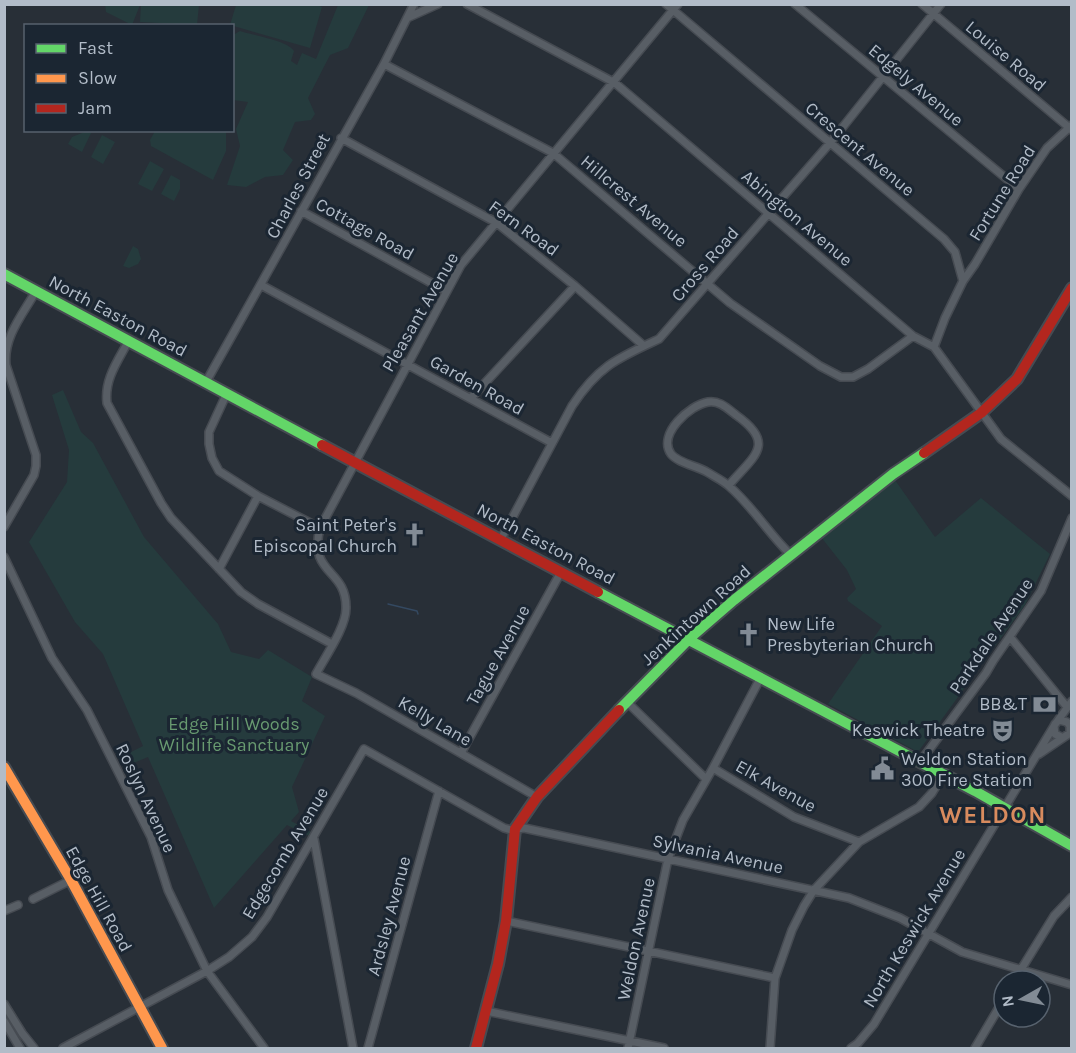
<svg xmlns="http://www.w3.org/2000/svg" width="1076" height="1053" font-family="Karla,sans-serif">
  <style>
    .green { fill: #253b3d }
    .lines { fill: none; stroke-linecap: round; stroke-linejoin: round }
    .stream { stroke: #344961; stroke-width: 1.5 }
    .street-casing { stroke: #464b52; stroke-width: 10 }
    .fast-casing { stroke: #464b52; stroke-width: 14 }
    .slow-casing { stroke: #464b52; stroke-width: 14 }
    .jam-casing { stroke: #464b52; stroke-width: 14 }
    .street { stroke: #585e65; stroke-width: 7 }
    .fast { stroke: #63d668; stroke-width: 10 }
    .slow { stroke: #ff974d; stroke-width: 10 }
    .jam { stroke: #b3261e; stroke-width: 10 }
    .labels { text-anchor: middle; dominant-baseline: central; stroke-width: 6; stroke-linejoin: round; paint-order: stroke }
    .street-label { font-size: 18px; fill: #b2bcc8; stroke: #1b2632 }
    .poi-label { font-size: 18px; fill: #b2bcc8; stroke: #1b2632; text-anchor: end }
    .park-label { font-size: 18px; fill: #689a70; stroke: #1b2632 }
    .district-label { font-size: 24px; font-weight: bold; letter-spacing: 1.5px; fill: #d88b5e; stroke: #1b2632 }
  </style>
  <rect width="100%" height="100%" fill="#282f37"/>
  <path class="green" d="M105,4H140V5L132,25L106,12Z
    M314,4L322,7L310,48L230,25L236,5Z
    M141,5H199L197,25L140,22Z
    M338,5H369L348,48L330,55L308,98L315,114L311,120L295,122L283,150L293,160L283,175L265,177L246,187L227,185L240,146L236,129L248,102L233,100V35L240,31C252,35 289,41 294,51L291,61L297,65L302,53L316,59Z
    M87,131L91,133L82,152L68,144L72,137Z
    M155,131H226V151L213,180L151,146L150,140Z
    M102,135L115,142L103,164L91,157Z
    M150,161L164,169L152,191L138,184Z
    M171,175L180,180V189L174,201L161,194Z
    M133,246L138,249L141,259L138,264L129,268L123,266Z
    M63,390L81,432L93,443L144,537L218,624L231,652L259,659L268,650L312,677L302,701L325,716L292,787L299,812L291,821L313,833L311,837L287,825L214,908L148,757L124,767L119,758L143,746L103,654L75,622L29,542L67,482L69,450L52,395Z
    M895,480L935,537L981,498L1050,554L1025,605L918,752L828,704L882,626L848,601L847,598L856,589L847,570L821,537Z"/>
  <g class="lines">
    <path class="stream" d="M388,604L417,611L418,614"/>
    <defs>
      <path id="street" d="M467,4L615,83L913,336L934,347L1001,439L1072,496
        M666,4L944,239L955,252L963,281
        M795,4L1019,189
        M922,4L1072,130
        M407,18L438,4
        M384,64L553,153L730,303L820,366L841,377H853L868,369L913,336
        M341,138L497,223L575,286L644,346
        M301,211L446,291
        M261,285L552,443
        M129,340C118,361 104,379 107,403L161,503L171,518L241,592L258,604L332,644
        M934,347L945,318L963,281L975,264L1019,189L1047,148L1072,125
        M206,382L384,64L414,4
        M227,393L209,432V444L212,458L219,471L258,496L320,528
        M471,398L575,286
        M729,485C754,456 777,444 736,415C727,408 719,400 708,402C690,405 657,434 671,454C678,463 697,466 707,472C715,477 724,481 730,487C753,507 769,534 791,555
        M4,527L34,475L36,466V455L6,365C3,337 23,314 36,291
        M501,539L572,406C598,366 618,358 659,339L830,143L941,4
        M4,557L52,658L87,710L151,837L168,890L207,971L264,1048
        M219,569L258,496
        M1010,637L1067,707
        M627,702L706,779
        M1063,738L1055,734L1054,726L1072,701
        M461,753L561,572
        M1039,754L1070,733V726L1067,722L1059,720L1055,724
        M920,762L986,673L993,661L1041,591L1072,518
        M713,768L794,817L859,842
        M537,797L356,693L316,674C325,657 347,626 346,607C346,568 308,575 320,528L461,265L678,4
        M314,839L353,1048
        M33,899L71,880
        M4,911L18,905
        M506,921L775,978
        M1014,981L1054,916L1072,897
        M4,1004L22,1033L34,1048
        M486,1011L664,1048
        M4,1021L20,1048
        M63,1048L207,971L229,957L252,937L267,917L364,749L504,828L511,830L524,828L849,898L900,918L962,952L1072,985
        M368,1048L439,791
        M628,1048L668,859L683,820L713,768L761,677
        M770,1048L775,978L792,930L804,906L814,890L859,842L919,807L932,793L943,775
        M851,1048L858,1043L874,1024L1054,726
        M975,1048L1004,999"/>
      <path id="fast" d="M4,274L322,445
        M598,592L975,791L1072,846
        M619,710L690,638L734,600L893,474L924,453"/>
      <path id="slow" d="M4,767L71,880L162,1048"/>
      <path id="jam" d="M322,445L598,592
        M924,453L981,413L1017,379L1072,288
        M476,1048L498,964L506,921L515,829L537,797L619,710"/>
    </defs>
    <use href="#street" class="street-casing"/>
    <use href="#fast" class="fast-casing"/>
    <use href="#slow" class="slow-casing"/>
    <use href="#jam" class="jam-casing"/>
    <use href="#street" class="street"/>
    <use href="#fast" class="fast"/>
    <use href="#slow" class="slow"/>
    <use href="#jam" class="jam"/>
  </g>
  <defs>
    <symbol id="church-bare" viewBox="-9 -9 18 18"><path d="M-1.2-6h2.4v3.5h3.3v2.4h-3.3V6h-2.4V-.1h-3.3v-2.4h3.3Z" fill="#828b95" stroke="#1b2632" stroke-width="2.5" paint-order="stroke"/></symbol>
    <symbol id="bank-bare" viewBox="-9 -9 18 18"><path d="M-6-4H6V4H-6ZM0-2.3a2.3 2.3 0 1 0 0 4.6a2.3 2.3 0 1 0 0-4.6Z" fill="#828b95" stroke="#1b2632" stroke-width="2.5" paint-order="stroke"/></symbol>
    <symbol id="theatre-bare" viewBox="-9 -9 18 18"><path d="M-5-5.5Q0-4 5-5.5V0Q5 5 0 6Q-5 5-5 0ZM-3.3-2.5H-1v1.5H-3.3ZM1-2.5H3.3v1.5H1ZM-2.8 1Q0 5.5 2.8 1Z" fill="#828b95" stroke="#1b2632" stroke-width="2.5" paint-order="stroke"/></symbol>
    <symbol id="civic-bare" viewBox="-9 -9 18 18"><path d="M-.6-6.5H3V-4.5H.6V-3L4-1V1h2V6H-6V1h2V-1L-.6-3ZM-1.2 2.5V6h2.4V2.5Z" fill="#828b95" stroke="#1b2632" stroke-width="2.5" paint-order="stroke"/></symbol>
  </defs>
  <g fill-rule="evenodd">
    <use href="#church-bare" x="398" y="518" width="33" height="33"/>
    <use href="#church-bare" x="732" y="618" width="33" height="33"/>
    <use href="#bank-bare" x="1028" y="688" width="33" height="33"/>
    <use href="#theatre-bare" x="986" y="714" width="33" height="33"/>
    <use href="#civic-bare" x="866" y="752" width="33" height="33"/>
  </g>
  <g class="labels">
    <g class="street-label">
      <text transform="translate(1006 56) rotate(40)">Louise Road</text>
      <text transform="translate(916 85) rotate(40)">Edgely Avenue</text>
      <text transform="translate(860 149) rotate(40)">Crescent Avenue</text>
      <text transform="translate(298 186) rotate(-62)">Charles Street</text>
      <text transform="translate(1002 193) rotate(-58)">Fortune Road</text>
      <text transform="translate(634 201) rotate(40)">Hillcrest Avenue</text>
      <text transform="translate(797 218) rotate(40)">Abington Avenue</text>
      <text transform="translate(524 228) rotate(36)">Fern Road</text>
      <text transform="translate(365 229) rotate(29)">Cottage Road</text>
      <text transform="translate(705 264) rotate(-49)">Cross Road</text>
      <text transform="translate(420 312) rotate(-60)">Pleasant Avenue</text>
      <text transform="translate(118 316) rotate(28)">North Easton Road</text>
      <text transform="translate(477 385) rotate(29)">Garden Road</text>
      <text transform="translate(546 544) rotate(28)">North Easton Road</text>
      <text transform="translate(696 615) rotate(-42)">Jenkintown Road</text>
      <text transform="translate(991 636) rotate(-56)">Parkdale Avenue</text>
      <text transform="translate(498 655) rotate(-61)">Tague Avenue</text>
      <text transform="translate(435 721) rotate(30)">Kelly Lane</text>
      <text transform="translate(776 786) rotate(29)">Elk Avenue</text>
      <text transform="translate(146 798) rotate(65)">Roslyn Avenue</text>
      <text transform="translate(285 853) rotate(-59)">Edgecomb Avenue</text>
      <text transform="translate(718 854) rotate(12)">Sylvania Avenue</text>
      <text transform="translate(99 899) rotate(61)">Edge Hill Road</text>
      <text transform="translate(389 916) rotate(-75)">Ardsley Avenue</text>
      <text transform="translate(914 928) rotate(-59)">North Keswick Avenue</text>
      <text transform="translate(636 939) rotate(-78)">Weldon Avenue</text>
    </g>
    <g class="poi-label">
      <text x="397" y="525">Saint Peter's<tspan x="397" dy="21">Episcopal Church</tspan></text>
      <text x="767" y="624" text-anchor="start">New Life<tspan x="767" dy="21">Presbyterian Church</tspan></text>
      <text x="1027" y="704">BB&amp;T</text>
      <text x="985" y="730">Keswick Theatre</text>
      <text x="901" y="759" text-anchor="start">Weldon Station<tspan x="901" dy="21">300 Fire Station</tspan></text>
    </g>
    <g class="park-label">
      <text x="234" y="724">Edge Hill Woods<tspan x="234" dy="21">Wildlife Sanctuary</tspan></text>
    </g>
    <g class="district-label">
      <text x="993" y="815">WELDON</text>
    </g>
  </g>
  <rect width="1076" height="1053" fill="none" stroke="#b2bcc8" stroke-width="12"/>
  <rect x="24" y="24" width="210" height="108" fill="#1b2632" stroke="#57626e" stroke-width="1.5"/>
  <rect x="36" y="44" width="30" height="9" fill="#63d668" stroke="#57626e" stroke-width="1.5"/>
  <text x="78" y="54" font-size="18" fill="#b2bcc8">Fast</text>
  <rect x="36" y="74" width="30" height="9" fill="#ff974d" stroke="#57626e" stroke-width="1.5"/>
  <text x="78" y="84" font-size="18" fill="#b2bcc8">Slow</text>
  <rect x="36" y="104" width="30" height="9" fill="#b3261e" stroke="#57626e" stroke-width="1.5"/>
  <text x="78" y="114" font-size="18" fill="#b2bcc8">Jam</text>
  <g transform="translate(1022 999) rotate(261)"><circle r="28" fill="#1b2632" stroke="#57626e" stroke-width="1.5"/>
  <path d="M0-4.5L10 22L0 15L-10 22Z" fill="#828b95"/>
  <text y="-9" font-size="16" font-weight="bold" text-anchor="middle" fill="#b2bcc8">N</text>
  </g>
</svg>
